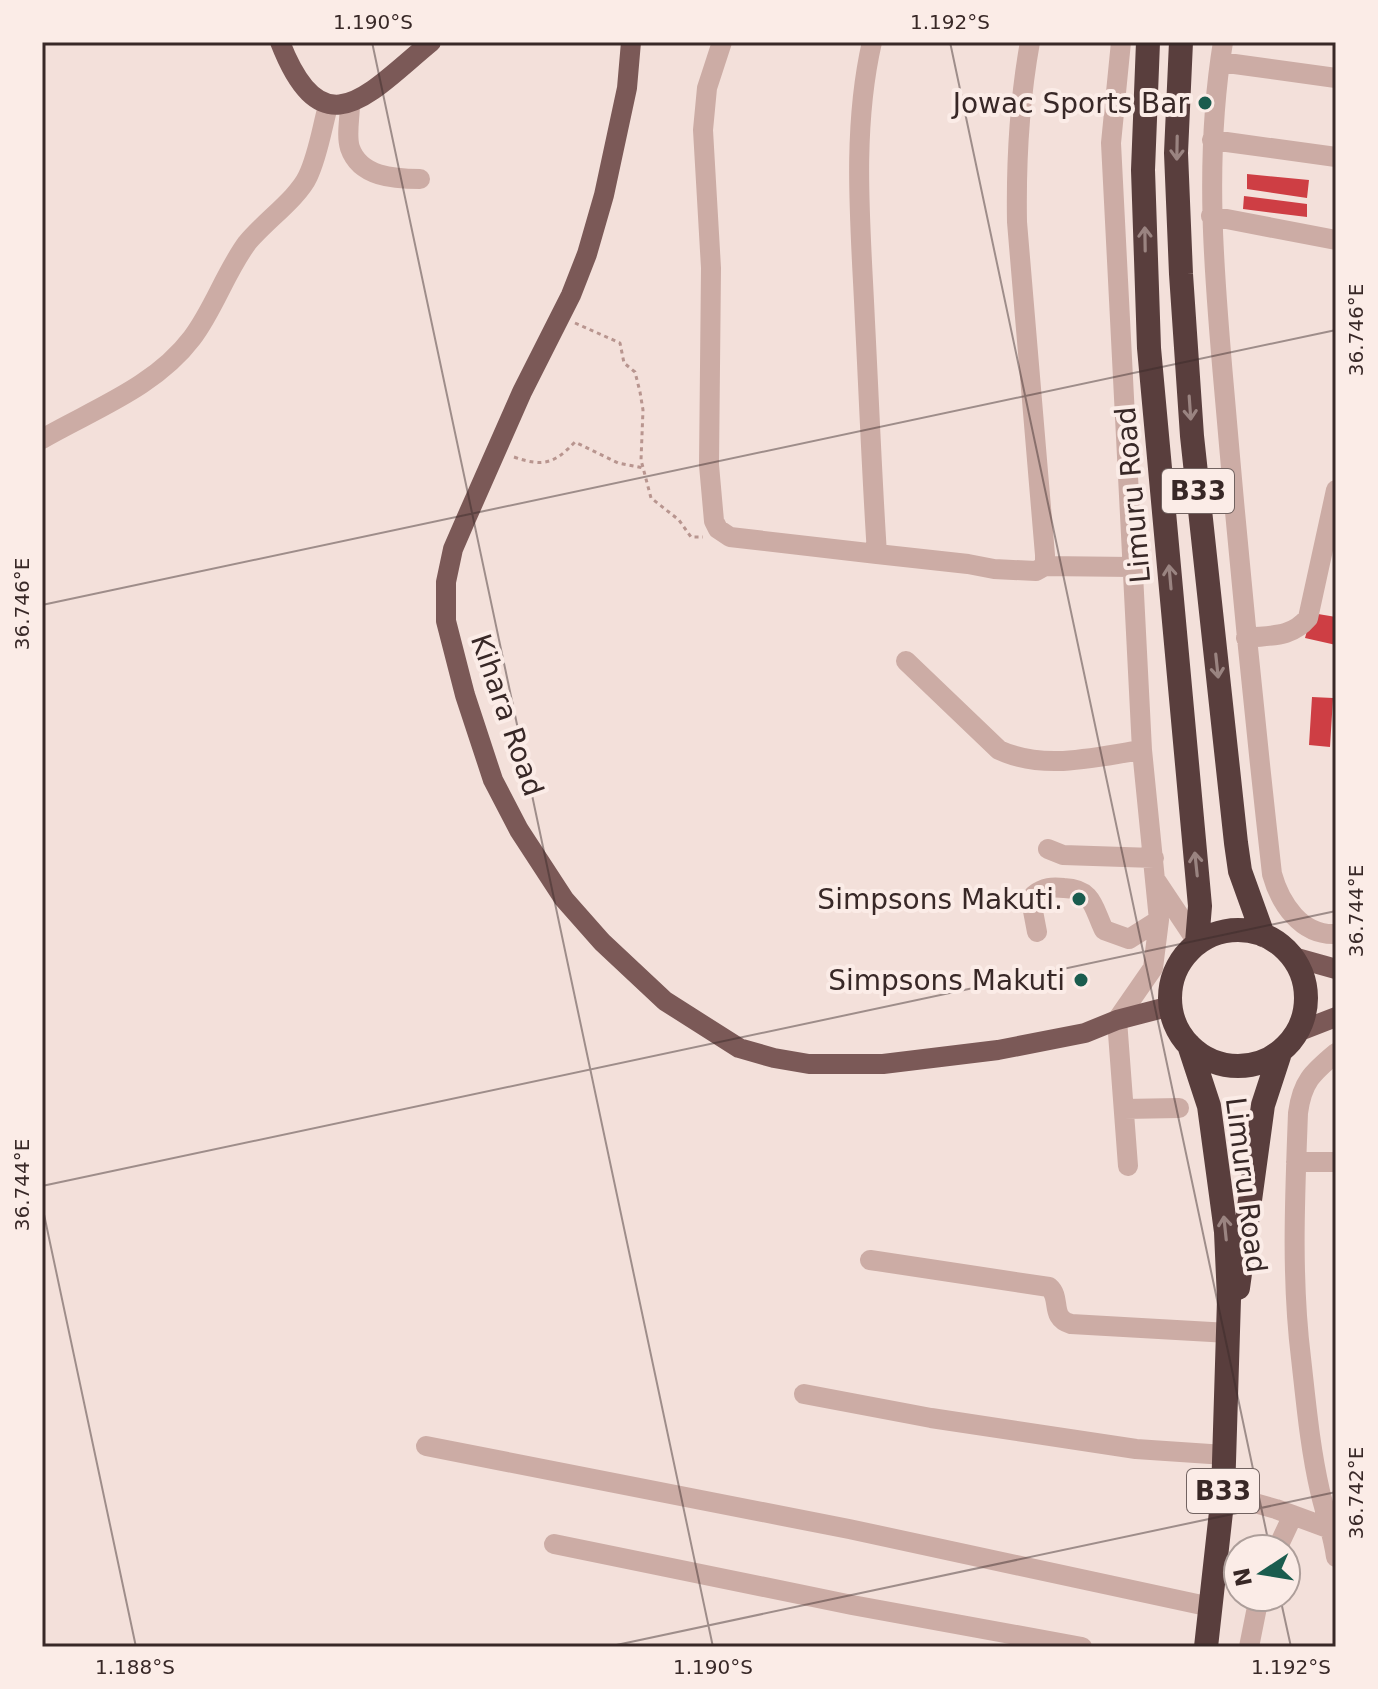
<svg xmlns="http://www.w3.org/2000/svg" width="1378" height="1689" font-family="'DejaVu Sans',sans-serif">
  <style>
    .building { fill: #ce3e44 }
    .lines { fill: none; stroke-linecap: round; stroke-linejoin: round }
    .path { stroke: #b8958f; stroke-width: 3; stroke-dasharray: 4 4; stroke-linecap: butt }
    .minor { stroke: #ccaca5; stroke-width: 20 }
    .major { stroke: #7b5957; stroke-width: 20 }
    .highway { stroke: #593e3d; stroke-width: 24 }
    .oneway { stroke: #9a8481 }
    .ticks { fill: none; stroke: #382827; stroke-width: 2; stroke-opacity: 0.45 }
    .poi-dot { fill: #1a5c4e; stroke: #fbece7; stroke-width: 3 }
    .labels { text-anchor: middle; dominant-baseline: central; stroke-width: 8; stroke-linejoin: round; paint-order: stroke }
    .shield { fill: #fbece7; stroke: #726361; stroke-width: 2 }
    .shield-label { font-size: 26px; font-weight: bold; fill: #382827 }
    .poi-label { font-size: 28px; fill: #382827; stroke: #fbece7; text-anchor: end }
    .street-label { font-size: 28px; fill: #382827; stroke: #fbece7 }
    .neatline { fill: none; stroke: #382827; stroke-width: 3 }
    .ticks-label { font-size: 20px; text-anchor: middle; fill: #382827 }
  </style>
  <rect width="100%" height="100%" fill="#f3e0da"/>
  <path class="building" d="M1247,174L1309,180L1307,198L1247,189Z
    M1244,196L1307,204V217L1243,209Z
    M1312,613L1336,617V645L1305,638Z
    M1312,697L1333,698L1330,747L1309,745Z"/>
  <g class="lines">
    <path class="path" d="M575,323L620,343L624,363L635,372L640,392L643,410L641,460L651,498L679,520L691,537H703
      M514,457C543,467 554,464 575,442L618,463L644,468"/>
    <path class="minor" d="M722,42L707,88L703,130L711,268L709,465L714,521L718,529L730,537L877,554
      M872,42C851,133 861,230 865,322C869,400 872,477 877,554L968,564L994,569L1036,571L1045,566V555L1017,222C1016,161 1019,103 1030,42
      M1121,42L1111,143L1142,750L1159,920L1153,968L1117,1020L1128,1166
      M1223,42C1202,169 1216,295 1227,422C1240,573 1255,723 1272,874C1280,903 1301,936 1336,934
      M1220,62L1336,78
      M350,104C350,117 346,136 350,148C360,177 394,179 420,179
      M1212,140L1336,157
      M1211,216L1336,240
      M42,439C94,409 155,387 192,338C214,309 225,273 247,243C264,222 298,198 308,176C318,155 322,128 328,106
      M1045,566L1132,567
      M1246,638C1271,635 1291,638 1308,618L1336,490
      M906,661L999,750C1045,771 1094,757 1142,750
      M1048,849L1063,855L1154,858
      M1157,882L1197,942
      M1037,932L1033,911L1034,895C1044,887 1052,887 1064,888C1093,889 1093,907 1104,930L1129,939L1159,920
      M1336,1053C1312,1073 1302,1082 1298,1113C1295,1194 1291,1277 1301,1358C1306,1402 1310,1448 1320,1491C1325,1513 1333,1534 1336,1557
      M1124,1109L1179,1108
      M1296,1162H1336
      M870,1260L1049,1287C1062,1298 1049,1318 1071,1324L1229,1333
      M804,1394L931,1418L1136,1449L1225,1455
      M426,1446L849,1529L1211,1607
      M1223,1494L1276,1509L1336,1531
      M554,1544L852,1605L1082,1647
      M1277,1549L1293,1515
      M1249,1647L1259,1597"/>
    <path class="major" d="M280,42C323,153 369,93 431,42
      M631,42L627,88L604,195L587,254L571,295L522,392L466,519L453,549L446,582V621L465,695L493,780L519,830L564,899L602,942L665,1001L739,1048L774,1058L809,1064H883L998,1050L1085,1033L1117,1020L1171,1006
      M1293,957L1336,969
      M1300,1031L1336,1017"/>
    <path class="highway" d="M1148,42L1143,170L1149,348L1200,906L1197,942
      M1181,42L1176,153L1181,274L1192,436L1236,843L1240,871L1263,935
      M1170 998a68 68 0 1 1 136 0a68 68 0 1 1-136 0Z
      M1189,1045L1209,1106L1226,1232L1229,1299L1223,1494L1206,1647
      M1238,1288L1263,1105L1279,1056"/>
  </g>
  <defs><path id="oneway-shaft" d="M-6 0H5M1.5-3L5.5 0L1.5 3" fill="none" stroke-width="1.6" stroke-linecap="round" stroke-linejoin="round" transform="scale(2)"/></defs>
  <g class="oneway">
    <use href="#oneway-shaft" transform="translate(1177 148) rotate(91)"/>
    <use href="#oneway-shaft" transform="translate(1145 239) rotate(-91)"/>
    <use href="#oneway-shaft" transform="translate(1190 408) rotate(86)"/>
    <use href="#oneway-shaft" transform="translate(1170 577) rotate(-95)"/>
    <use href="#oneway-shaft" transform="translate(1217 666) rotate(84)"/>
    <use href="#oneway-shaft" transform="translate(1196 864) rotate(-96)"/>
    <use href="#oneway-shaft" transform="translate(1225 1228) rotate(-96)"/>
  </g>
  <path class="ticks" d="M372,42L713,1647M950,42L1270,1549M42,605L1336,330M42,1186L1336,911M42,1205L136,1647M1280,1597L1291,1647M607,1647L1336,1492"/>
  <g class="poi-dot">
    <circle cx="1205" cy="103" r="8"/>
    <circle cx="1079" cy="899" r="8"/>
    <circle cx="1081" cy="980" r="8"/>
  </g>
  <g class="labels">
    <g class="shield">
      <rect x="1162" y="469" width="72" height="44" rx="6"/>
      <rect x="1187" y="1469" width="72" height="44" rx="6"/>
    </g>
    <g class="shield-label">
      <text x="1198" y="491">B33</text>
      <text x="1223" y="1491">B33</text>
    </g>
    <g class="poi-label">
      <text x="1189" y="103">Jowac Sports Bar</text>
      <text x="1063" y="899">Simpsons Makuti.</text>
      <text x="1065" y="980">Simpsons Makuti</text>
    </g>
    <g class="street-label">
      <text transform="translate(1133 495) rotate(-95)">Limuru Road</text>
      <text transform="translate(507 715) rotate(71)">Kihara Road</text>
      <text transform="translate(1246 1185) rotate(83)">Limuru Road</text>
    </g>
  </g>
  <rect width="1378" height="1689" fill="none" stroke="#fbece7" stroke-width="88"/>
  <g transform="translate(1262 1573) rotate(258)"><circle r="38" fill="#fbece7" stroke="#ad9e9a" stroke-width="2"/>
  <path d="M0-6L14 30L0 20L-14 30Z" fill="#1a5c4e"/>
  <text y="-12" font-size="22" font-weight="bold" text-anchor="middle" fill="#382827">N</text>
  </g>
  <rect x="44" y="44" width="1290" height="1601" class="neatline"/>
  <g class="ticks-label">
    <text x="373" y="29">1.190°S</text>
    <text x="950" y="29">1.192°S</text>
    <text transform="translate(1356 330) rotate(-90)" y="7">36.746°E</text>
    <text transform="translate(22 604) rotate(-90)" y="7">36.746°E</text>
    <text transform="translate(1356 911) rotate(-90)" y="7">36.744°E</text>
    <text transform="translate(22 1185) rotate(-90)" y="7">36.744°E</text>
    <text transform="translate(1356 1493) rotate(-90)" y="7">36.742°E</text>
    <text x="135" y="1674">1.188°S</text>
    <text x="713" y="1674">1.190°S</text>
    <text x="1291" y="1674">1.192°S</text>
  </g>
</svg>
